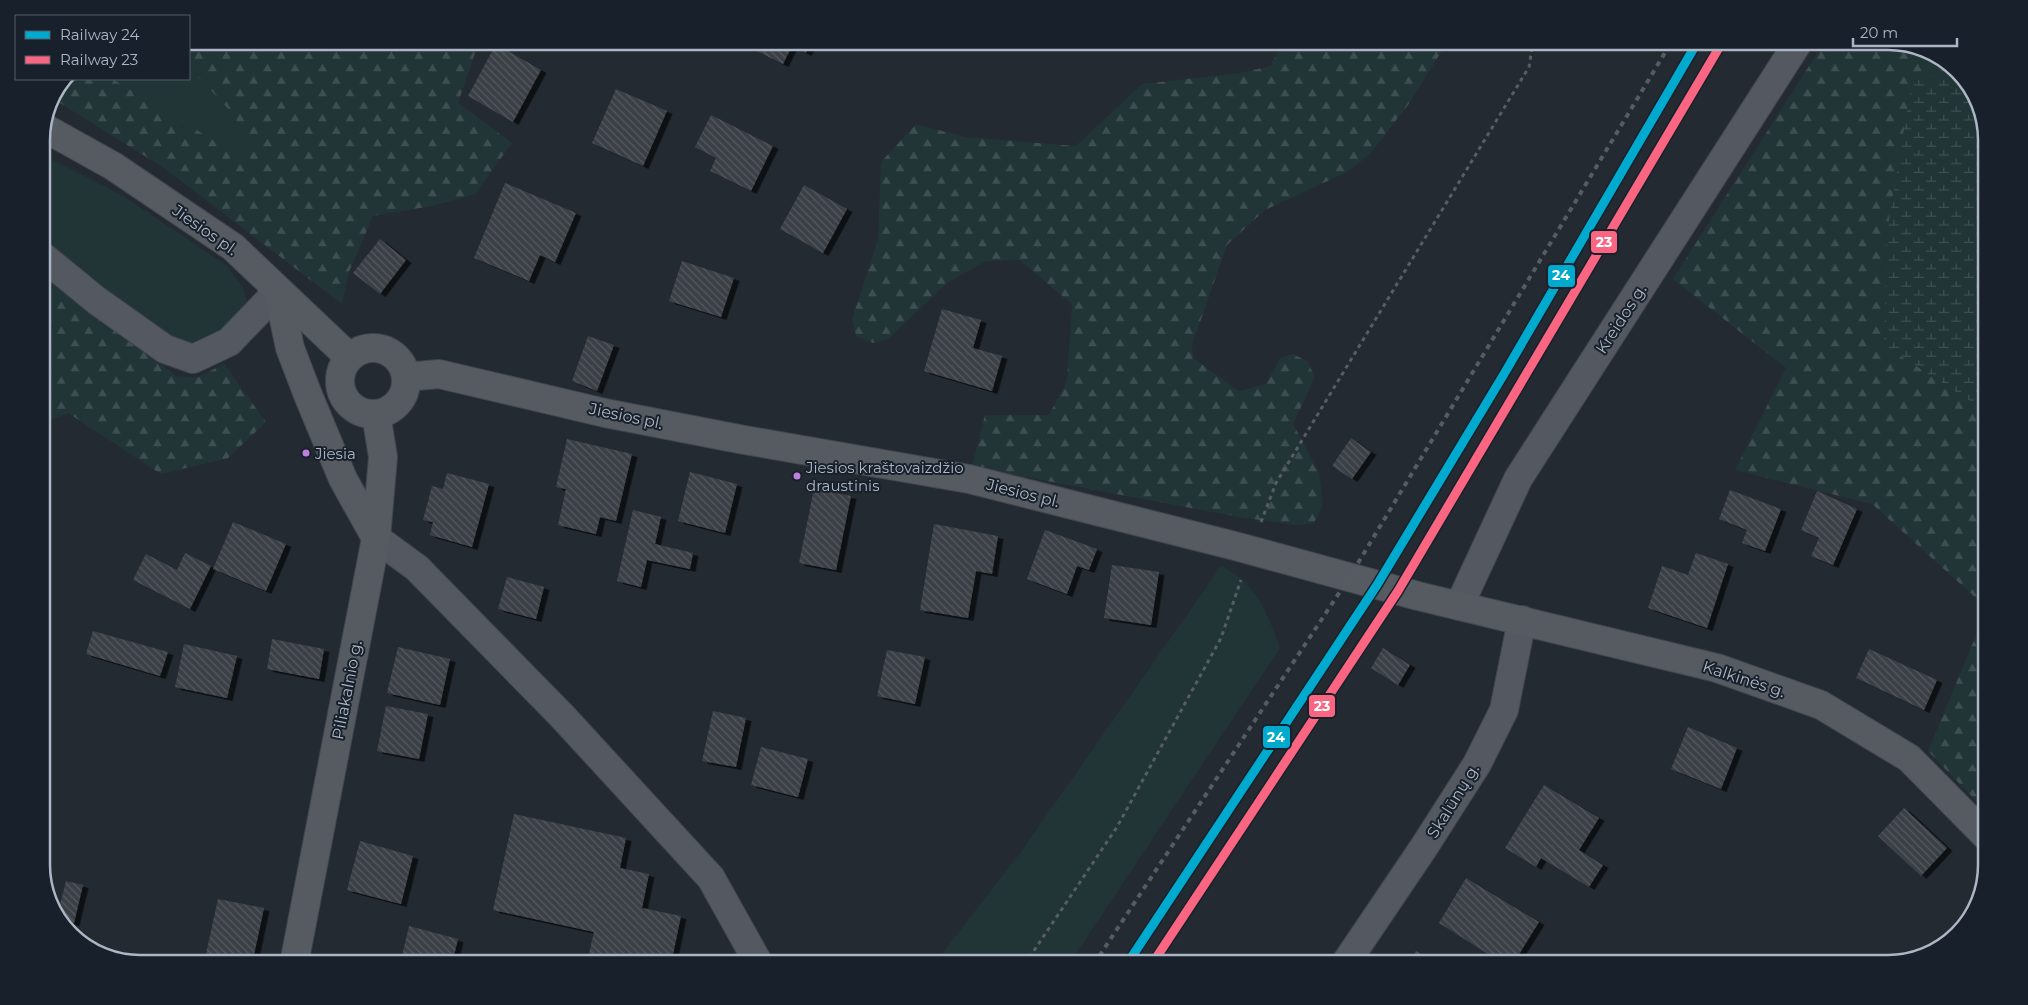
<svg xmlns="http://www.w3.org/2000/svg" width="2028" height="1005" font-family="Montserrat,sans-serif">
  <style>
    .grass { fill: #213436 }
    .forest { fill: url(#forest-firs) }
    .wetland { fill: url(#wetland-marsh) }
    .building { fill: url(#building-back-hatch); filter: url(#shadow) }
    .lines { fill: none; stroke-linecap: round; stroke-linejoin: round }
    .minor-casing { stroke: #40444a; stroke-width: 30 }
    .major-casing { stroke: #41464e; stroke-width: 30 }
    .path { stroke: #565d63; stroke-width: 3; stroke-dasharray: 4 4; stroke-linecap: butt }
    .minor { stroke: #545860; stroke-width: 28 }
    .major { stroke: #565b62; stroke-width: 28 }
    .rail { stroke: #575c63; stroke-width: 4; stroke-dasharray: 5 5; stroke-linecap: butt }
    .rail-1-casing { stroke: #18212b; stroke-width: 12 }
    .rail-2-casing { stroke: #18212b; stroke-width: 12 }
    .rail-1 { stroke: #00a9ce; stroke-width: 9 }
    .rail-2 { stroke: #fa6682; stroke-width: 9 }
    .bus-dot { fill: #c07fdc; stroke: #18212b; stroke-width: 2 }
    .labels { text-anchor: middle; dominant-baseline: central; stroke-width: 4; stroke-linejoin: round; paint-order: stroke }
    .bus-label { font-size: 15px; fill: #acb6c4; stroke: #18212b; text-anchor: start }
    .street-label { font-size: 16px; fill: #acb6c4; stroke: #18212b }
    .rim { fill: none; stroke: #acb6c4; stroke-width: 2.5 }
    .line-badge { stroke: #18212b; stroke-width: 2 }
    .badge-label { font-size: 14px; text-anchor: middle; font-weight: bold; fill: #fff }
  </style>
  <defs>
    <pattern id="forest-firs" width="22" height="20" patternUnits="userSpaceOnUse" patternTransform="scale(1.25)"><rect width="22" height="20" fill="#213436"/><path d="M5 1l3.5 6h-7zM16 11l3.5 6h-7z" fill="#3f4f51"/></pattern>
    <pattern id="wetland-marsh" width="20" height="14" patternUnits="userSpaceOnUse" patternTransform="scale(1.25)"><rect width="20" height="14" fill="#213436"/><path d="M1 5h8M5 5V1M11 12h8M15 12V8" fill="none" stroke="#3f4f51"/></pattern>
    <pattern id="building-back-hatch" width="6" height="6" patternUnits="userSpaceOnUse" patternTransform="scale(1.25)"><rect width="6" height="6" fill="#3b4046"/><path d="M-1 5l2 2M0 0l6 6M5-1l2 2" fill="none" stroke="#55595f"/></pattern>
    <filter id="shadow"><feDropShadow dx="5.5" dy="3" stdDeviation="0" flood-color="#0009"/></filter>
  </defs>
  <rect width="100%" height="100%" fill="#242a31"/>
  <path class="grass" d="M189,67L236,116L251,164L111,79H189Z
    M41,154L122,195L226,265L243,287L248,306L235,326L205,343L185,346L168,341L41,242Z
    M1221,566C1256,582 1268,614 1280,648L1069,964H934L1020,853Z"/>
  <path class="forest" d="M189,41H479L458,103L512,143L475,194L432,206L373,216L349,272L342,304L164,168L52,98L65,79L114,80L251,163L235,116L189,67Z
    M1282,41H1448L1408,105L1370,154L1347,172L1265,210L1227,245L1192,345L1193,358L1239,391L1266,384L1280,358L1293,354L1307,361L1315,377L1293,424L1319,472L1323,505L1314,523L1296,525L1239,517L972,467L985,415H1049L1067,381L1072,304L1019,260L986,261L947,283L888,339L873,343L856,336L852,319L878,240L881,162L916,124L965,137L1076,146L1142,84L1240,73L1271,66Z
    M1825,41H1887L1931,51L1956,73L1912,81L1884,345L1987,412V608L1872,504L1735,470L1786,368L1673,279Z
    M41,270L176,376L196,378L224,364L266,422L228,458L161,474L68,413L41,424Z
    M1987,609V812L1928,751Z"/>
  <path class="wetland" d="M1956,73L1970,86L1987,134V412L1884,345L1887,232L1912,81Z"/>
  <path class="building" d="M749,41H812L806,53L792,46L783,64L746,46Z
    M496,44L541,70L513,122L468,96Z
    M616,89L667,111L643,166L592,143Z
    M711,115L773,146L751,191L710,171L716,158L695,147Z
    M505,183L576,213L555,262L540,255L529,281L474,258Z
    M804,185L847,209L823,253L780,229Z
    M380,239L406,260L380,294L353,273Z
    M682,261L734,278L721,317L669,301Z
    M942,309L981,320L973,348L1002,356L992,391L924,371Z
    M588,336L614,345L597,391L572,381Z
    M1351,438L1371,452L1352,479L1332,466Z
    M567,439L632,454L616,521L600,517L596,534L558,525L566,489L556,487Z
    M690,472L737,484L725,533L678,521Z
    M447,473L489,484L472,547L430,535L433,522L423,520L432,486L443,489Z
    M814,489L851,496L836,570L799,563Z
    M1730,490L1781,509L1765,551L1742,543L1747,530L1719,519Z
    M1817,491L1857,509L1833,565L1811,556L1819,538L1801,530Z
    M633,510L661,517L655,544L693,553L690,569L647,560L641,587L617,581Z
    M233,522L286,544L266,591L213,569Z
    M934,524L998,536L992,574L976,571L968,618L920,610Z
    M1045,530L1097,549L1089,570L1077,566L1067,594L1027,579Z
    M185,553L211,566L190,609L133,580L146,554L177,570Z
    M1696,553L1728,564L1707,628L1648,608L1662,566L1688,575Z
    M1112,565L1159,572L1151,625L1104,618Z
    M507,577L544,587L536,619L498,609Z
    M93,631L168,652L160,676L86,654Z
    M272,639L324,649L319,679L267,669Z
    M184,644L237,656L227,698L175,687Z
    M398,647L450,659L440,705L387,693Z
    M1383,648L1410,665L1398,685L1371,668Z
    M1869,649L1937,680L1924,710L1856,678Z
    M887,650L925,657L915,704L877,696Z
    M386,706L428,714L419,759L377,751Z
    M713,711L746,718L736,767L702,761Z
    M1688,727L1737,748L1721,789L1671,769Z
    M761,747L808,759L798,797L751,785Z
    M1544,785L1599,818L1579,850L1603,865L1589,887L1541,858L1536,867L1505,848Z
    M1904,808L1947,848L1921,876L1878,836Z
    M514,814L626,838L620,868L649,874L642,908L681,916L671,964L587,962L594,932L493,910Z
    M360,841L413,856L401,904L347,890Z
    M1466,878L1539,922L1513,964H1504L1439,923Z
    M66,881L83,885L74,923L58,920L57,917Z
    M218,899L264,908L252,964L204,963Z
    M409,926L458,939L452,964H432L402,956Z
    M1416,951L1437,964H1408Z"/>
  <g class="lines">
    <defs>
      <path id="minor" d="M41,255L96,300L165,349L193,359L229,342L278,291
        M376,538L417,568L562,716L711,878L759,964
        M1459,606L1518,479L1799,41
        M1345,964L1424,847L1477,764L1504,710L1522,620"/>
      <path id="major" d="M43,127L113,166L233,247L349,357
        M278,291L290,348L308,395L343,479L376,538
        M340 381a33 33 0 1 1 66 0a33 33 0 1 1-66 0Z
        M406,377L439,374L605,413L739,439L969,479L1235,546L1418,596L1717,668L1821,705L1909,758L1987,837
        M294,964L376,538L383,457L376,414"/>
    </defs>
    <use href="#minor" class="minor-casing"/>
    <use href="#major" class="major-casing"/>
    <path class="path" d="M1261,522L1276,483L1529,67L1533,41
      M1025,964L1117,827L1221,638L1241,580"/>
    <use href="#minor" class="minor"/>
    <use href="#major" class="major"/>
    <path class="rail" d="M1094,964L1349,578L1672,41"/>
    <defs>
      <path id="rail-1" d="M1127,964L1377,585L1504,374L1698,41"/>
      <path id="rail-2" d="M1152,964L1398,591L1723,41"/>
    </defs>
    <use href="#rail-1" class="rail-1-casing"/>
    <use href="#rail-2" class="rail-2-casing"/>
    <use href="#rail-1" class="rail-1"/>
    <use href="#rail-2" class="rail-2"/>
  </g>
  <g class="bus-dot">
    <circle cx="306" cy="453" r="4.5"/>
    <circle cx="797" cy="476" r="4.5"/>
  </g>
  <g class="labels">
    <g class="bus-label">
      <text x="315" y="453">Jiesia</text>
      <text x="806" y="467">Jiesios kraštovaizdžio<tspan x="806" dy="18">draustinis</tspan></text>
    </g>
    <g class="street-label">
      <text transform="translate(205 230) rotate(35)">Jiesios pl.</text>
      <text transform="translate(1621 319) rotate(-57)">Kreidos g.</text>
      <text transform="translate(626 416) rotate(12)">Jiesios pl.</text>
      <text transform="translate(1023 493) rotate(14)">Jiesios pl.</text>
      <text transform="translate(1744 679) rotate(18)">Kalkinės g.</text>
      <text transform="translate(347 690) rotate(-79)">Piliakalnio g.</text>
      <text transform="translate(1453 801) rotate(-58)">Skalūnų g.</text>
    </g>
  </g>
  <path d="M0 0H2028V1005H0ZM140 50H1888A90 90 0 0 1 1978 140V865A90 90 0 0 1 1888 955H140A90 90 0 0 1 50 865V140A90 90 0 0 1 140 50Z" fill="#18212b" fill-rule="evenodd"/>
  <path class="rim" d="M140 50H1888A90 90 0 0 1 1978 140V865A90 90 0 0 1 1888 955H140A90 90 0 0 1 50 865V140A90 90 0 0 1 140 50Z"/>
  <g class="line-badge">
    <rect x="1590" y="230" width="28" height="24" rx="5" fill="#fa6682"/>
    <rect x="1547" y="264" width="29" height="24" rx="5" fill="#00a9ce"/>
    <rect x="1308" y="694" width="28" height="24" rx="5" fill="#fa6682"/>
    <rect x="1262" y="725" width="29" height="24" rx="5" fill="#00a9ce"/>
  </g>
  <g class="badge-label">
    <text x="1604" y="247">23</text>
    <text x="1561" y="280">24</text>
    <text x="1322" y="711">23</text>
    <text x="1276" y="742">24</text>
  </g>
  <rect x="15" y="15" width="175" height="65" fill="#18212b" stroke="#535d68"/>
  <rect x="25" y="31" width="25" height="8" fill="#00a9ce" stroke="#535d68"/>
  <text x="60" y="40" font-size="15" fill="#acb6c4">Railway 24</text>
  <rect x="25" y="56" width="25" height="8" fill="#fa6682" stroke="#535d68"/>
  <text x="60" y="65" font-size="15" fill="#acb6c4">Railway 23</text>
  <path d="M1853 38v8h104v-8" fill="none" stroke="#acb6c4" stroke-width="2.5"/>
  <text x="1860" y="38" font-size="15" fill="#acb6c4" stroke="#18212b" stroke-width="4" paint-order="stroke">20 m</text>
</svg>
